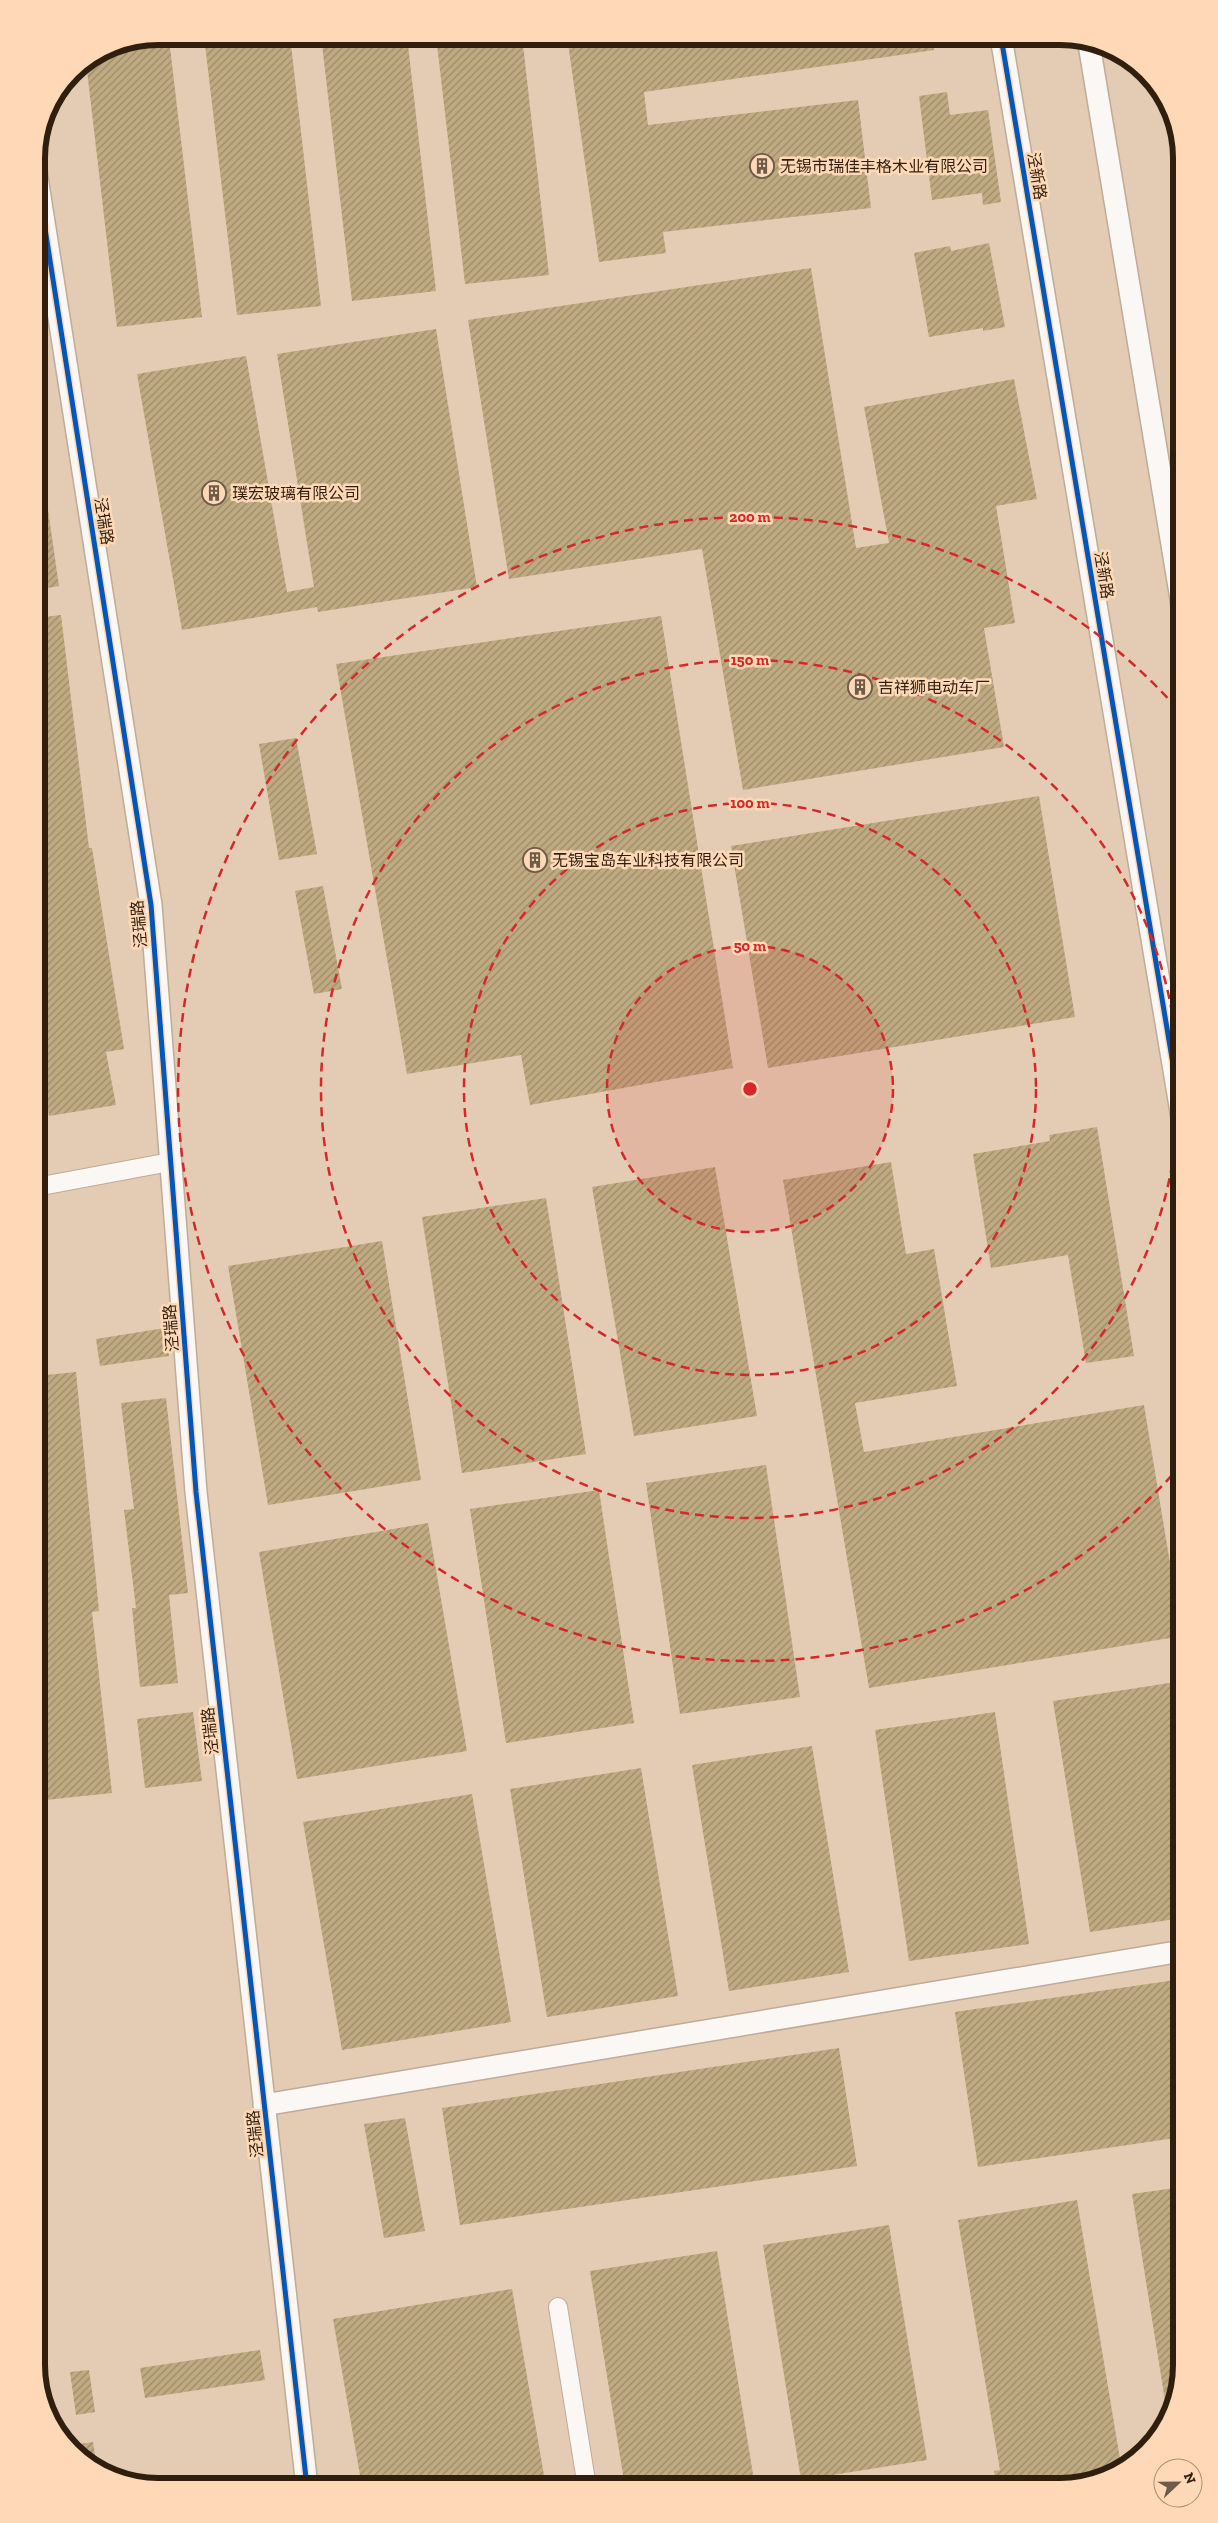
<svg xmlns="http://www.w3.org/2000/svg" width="1218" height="2523" font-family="'Zilla Slab','Noto Sans SC',serif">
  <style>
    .building { fill: url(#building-hatch) }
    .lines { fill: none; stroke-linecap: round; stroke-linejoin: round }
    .minor-casing { stroke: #beab98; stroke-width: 20 }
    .tertiary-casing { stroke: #beab98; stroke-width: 24 }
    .minor { stroke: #fbf7f4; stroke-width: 18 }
    .tertiary { stroke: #fbf7f4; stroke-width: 21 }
    .cycleway-casing { stroke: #ffd9b7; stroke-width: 8 }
    .cycleway { stroke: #0057b8; stroke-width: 5 }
    .ring { fill: none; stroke: #d62828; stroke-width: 2.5; stroke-dasharray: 9 6 }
    .labels { text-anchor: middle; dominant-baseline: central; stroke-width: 5; stroke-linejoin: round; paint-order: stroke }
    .poi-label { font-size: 16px; fill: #301f0e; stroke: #ffd9b7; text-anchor: start }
    .street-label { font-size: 16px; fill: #301f0e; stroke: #ffd9b7 }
    .rim { fill: none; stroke: #301f0e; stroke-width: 6 }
    .centre { fill: #d62828; stroke: #ffd9b7; stroke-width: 2.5 }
    .ring-label { font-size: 15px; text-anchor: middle; font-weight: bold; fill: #d62828; stroke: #ffd9b7; stroke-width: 5; stroke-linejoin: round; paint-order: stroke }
  </style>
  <defs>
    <pattern id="building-hatch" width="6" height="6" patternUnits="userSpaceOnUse" patternTransform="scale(1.25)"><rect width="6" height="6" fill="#c0aa82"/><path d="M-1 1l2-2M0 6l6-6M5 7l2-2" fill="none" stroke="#9c8a69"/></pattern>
  </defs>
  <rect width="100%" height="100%" fill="#e4cbb3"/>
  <path class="building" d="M204,36H290L321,306L237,315Z
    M321,36H407L436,291L352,301Z
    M436,36H522L549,275L465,284Z
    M567,36H932L934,50L644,92L648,125L858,100L871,208L663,232L666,253L599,262Z
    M169,39L202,317L117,327L86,62L111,46Z
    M947,92L950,115L988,110L1001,202L983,205L982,193L932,200L919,96Z
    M989,243L1005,327L983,331V328L929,337L914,253L950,246L951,251Z
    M811,268L856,548L889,543L864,407L1014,379L1037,499L996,506L1015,623L984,628L1004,747L743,790L702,549L509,579L468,320Z
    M436,329L477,587L318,612L317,607L182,630L137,374L246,356L287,592L314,587L277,354Z
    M46,496L59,586L36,590V497Z
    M61,615L89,848H92L124,1049L106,1052L116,1105L49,1116L39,1063H36V618Z
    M661,616L733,1068L530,1105L521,1055L407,1074L336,664Z
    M296,738L317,854L279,860L259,744Z
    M1039,796L1075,1017L768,1068L731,846Z
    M323,886L342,989L314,994L295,891Z
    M1097,1127L1134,1356L1086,1363L1068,1255L991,1268L973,1154L1050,1141L1049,1135Z
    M891,1162L906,1254L934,1249L957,1386L855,1403L864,1452L1144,1405L1182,1636L869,1688L783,1180Z
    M715,1167L757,1416L634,1436L592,1187Z
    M546,1198L586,1454L462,1473L422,1217Z
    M382,1241L421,1480L268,1505L228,1266Z
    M165,1328L169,1356L100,1366L96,1339Z
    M76,1372L99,1611L92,1612L112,1793L36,1801V1376Z
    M166,1398L188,1593L169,1595L178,1683L140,1687L132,1608H136L124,1510L134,1509L121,1403Z
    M766,1465L800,1697L680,1714L646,1483Z
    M599,1490L634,1723L506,1743L470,1509Z
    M428,1523L467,1751L297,1779L259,1552Z
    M1182,1681V1918L1090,1932L1053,1701Z
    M193,1712L202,1781L145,1788L137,1719Z
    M995,1712L1029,1944L909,1961L875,1730Z
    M812,1746L849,1972L729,1991L692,1765Z
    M641,1768L678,1996L547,2017L510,1789Z
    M472,1794L511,2022L342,2050L303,1822Z
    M1182,1979V2137L978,2167L955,2012Z
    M839,2048L857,2166L460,2225L442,2108Z
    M405,2118L425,2231L384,2238L364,2124Z
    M1182,2187V2365L1167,2413L1132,2194Z
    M1077,2200L1121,2465L1106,2478L1060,2487H997L994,2471L1000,2470L958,2220Z
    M889,2225L927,2460L801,2480L763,2245Z
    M717,2251L755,2487H625L590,2271Z
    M512,2289L546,2487H362L333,2319Z
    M260,2350L265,2380L145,2398L140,2368Z
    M89,2370L95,2412L76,2415L70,2372Z
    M93,2442L97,2468L90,2466L73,2445Z"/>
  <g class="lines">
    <defs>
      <path id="minor" d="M36,1187L170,1162
        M558,2307L587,2487"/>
      <path id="tertiary" d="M1001,37L1182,1118
        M1089,44L1182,605
        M36,171L151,905L196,1492L307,2487
        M264,2105L1182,1951"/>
    </defs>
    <use href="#minor" class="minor-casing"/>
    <use href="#tertiary" class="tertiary-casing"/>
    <use href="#minor" class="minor"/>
    <use href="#tertiary" class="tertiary"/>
    <defs>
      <path id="cycleway" d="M1001,37L1182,1118
        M36,171L151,905L196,1492L307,2487"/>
    </defs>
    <use href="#cycleway" class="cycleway-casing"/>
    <use href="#cycleway" class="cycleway"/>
  </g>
  <circle cx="750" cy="1089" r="143" fill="#d62828" fill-opacity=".12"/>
  <g class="ring">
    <circle cx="750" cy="1089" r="143"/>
    <circle cx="750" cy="1089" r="286"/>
    <circle cx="750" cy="1089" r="429"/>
    <path d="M1182 1464A572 572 0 1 1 1182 714"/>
  </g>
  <defs>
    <symbol id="building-ring" viewBox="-11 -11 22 22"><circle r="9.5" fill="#ffd9b7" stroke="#6f5b48" stroke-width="1.5"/><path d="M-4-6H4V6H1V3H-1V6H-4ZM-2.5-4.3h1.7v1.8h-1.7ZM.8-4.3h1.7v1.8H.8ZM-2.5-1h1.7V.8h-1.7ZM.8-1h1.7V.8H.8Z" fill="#6f5b48"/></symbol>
  </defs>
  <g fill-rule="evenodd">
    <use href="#building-ring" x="748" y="152" width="28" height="28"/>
    <use href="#building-ring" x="200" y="479" width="28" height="28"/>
    <use href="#building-ring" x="846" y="673" width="28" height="28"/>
    <use href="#building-ring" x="521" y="846" width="28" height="28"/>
  </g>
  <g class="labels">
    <g class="poi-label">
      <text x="780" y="166">无锡市瑞佳丰格木业有限公司</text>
      <text x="232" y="493">璞宏玻璃有限公司</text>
      <text x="878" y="687">吉祥狮电动车厂</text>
      <text x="552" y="860">无锡宝岛车业科技有限公司</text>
    </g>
    <g class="street-label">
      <text transform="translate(1037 176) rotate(81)">泾新路</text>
      <text transform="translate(104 521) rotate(81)">泾瑞路</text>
      <text transform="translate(1104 575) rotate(81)">泾新路</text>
      <text transform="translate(139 924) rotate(-95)">泾瑞路</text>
      <text transform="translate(171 1328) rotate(-94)">泾瑞路</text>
      <text transform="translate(210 1731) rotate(-96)">泾瑞路</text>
      <text transform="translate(255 2134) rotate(-96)">泾瑞路</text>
    </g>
  </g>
  <path d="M0 0H1218V2523H0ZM158 45H1060A113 113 0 0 1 1173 158V2365A113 113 0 0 1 1060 2478H158A113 113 0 0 1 45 2365V158A113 113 0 0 1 158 45Z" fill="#ffd9b7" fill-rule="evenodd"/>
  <path class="rim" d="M158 45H1060A113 113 0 0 1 1173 158V2365A113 113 0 0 1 1060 2478H158A113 113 0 0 1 45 2365V158A113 113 0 0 1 158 45Z"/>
  <circle cx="750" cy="1089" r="8" class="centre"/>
  <g class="ring-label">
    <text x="750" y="522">200 m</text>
    <text x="750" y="665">150 m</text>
    <text x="750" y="808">100 m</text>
    <text x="750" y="951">50 m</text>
  </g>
  <g transform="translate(1178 2483) rotate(68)"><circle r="24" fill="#ffd9b7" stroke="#ac8f73"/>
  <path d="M0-4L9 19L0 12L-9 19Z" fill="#6f5b48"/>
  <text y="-8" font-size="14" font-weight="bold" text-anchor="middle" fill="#301f0e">N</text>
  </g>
</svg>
